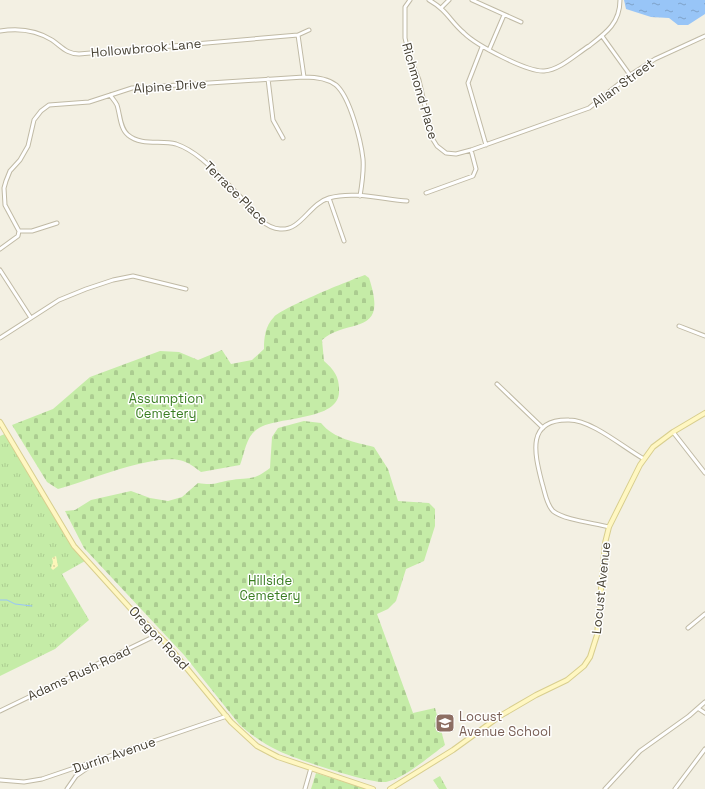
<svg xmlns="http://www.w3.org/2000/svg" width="705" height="789" font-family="'Space Grotesk',sans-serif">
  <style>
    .grass { fill: url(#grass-tufts) }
    .sand { fill: url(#sand-dots) }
    .cemetery { fill: url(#cemetery-stones) }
    .water { fill: url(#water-ripples) }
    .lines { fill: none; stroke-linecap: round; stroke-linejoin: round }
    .stream { stroke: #98c5f7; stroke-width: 1 }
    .street-casing { stroke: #c0baa5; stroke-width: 5 }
    .secondary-casing { stroke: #d8ce8e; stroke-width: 6 }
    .street { stroke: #fff; stroke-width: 3 }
    .secondary { stroke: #fff7c2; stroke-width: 4 }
    .labels { text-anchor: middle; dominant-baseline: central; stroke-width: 3; stroke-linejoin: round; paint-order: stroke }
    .street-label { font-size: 13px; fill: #464133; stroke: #fff }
    .park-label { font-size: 13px; fill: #397d21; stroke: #fff }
    .education-label { font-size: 13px; fill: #785e54; stroke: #fff; text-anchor: start }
  </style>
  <defs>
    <pattern id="grass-tufts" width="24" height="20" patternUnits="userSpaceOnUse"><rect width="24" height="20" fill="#c5eca7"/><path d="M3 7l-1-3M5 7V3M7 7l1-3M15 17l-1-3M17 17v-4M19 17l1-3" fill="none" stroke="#abcc90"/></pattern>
    <pattern id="sand-dots" width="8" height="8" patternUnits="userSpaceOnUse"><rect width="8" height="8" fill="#fdf6ba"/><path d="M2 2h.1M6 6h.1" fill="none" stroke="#dad4a0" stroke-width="1.8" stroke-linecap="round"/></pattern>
    <pattern id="cemetery-stones" width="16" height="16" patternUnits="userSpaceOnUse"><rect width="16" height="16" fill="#c5eca7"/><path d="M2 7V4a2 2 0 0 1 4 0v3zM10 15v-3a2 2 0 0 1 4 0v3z" fill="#abcc90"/></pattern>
    <pattern id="water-ripples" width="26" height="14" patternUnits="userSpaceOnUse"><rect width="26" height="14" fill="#98c5f7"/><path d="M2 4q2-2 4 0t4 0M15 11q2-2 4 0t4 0" fill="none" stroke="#7ea2c9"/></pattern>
  </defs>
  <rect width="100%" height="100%" fill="#f3f0e3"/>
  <path class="grass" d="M7,433L85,561L62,574L89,620L55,649L0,676V436Z"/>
  <path class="sand" d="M56,556L58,566L53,570L51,568L53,562L52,558Z"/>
  <path class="cemetery" d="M365,275L369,278C389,338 349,317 322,340L324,361C334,370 339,376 339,390C341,421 279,416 259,428C246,435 245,452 240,465L201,472C196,468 189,463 183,461C156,452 88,481 58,489L47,482L12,425L53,409L90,377L160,351L179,352L198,360L222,350L231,364L252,360L264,349C264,338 265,326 274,317C282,308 350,280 365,275Z
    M304,421L321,423C334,439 355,442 374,447L388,469L398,501L429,503L435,509V526L424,561L406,569L396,601L388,609L377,614L413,713L435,708L445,745C430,756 405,778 386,782C370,784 295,759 279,751C264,744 251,735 239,724L184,655L84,548L65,511L75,510L91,500L131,491L150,498L168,501L182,497L198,483C215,486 217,482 232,480C251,477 253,481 270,468L272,437L278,428Z
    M316,773L366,789H311Z
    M440,776L447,789H439L433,780Z"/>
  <path class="water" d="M624,0H705V14L688,25H678L669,18L651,17L626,9Z"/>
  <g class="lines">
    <path class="stream" d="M0,600H7L15,604L32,606"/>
    <defs>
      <path id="street" d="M410,0L405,7V38L409,55L419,80L432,138L437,146L446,153L456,154L471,150L589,108L630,75L655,59L705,36
        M429,0C448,11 449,20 464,33C476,45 527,72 544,71C560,70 576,54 589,46C606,33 620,23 620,0
        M472,0L521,22
        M442,7L449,0
        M0,31C18,28 36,30 52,40C62,47 67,54 79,54L298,35L309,30
        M298,35L304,77
        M602,36L630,75
        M482,47L468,83L486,145
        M489,50L504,15
        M268,79L273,120L283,138
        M110,95C112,98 115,101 117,105C120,114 120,129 128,135C141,146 161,140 176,144C200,152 219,176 237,193C249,205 261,228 280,229C301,231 309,204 329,198C353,191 382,199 407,201
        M426,193L473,176L476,169L471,150
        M329,198L344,241
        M19,231L5,205L4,188L6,181L10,171L20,160L28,146L34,120L41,111L49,105L89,102L132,88L304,77C315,77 327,78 336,85C350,97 361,141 363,159C364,171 362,184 360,196
        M19,231H32L57,223
        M0,249L18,236L19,231
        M0,270L31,318
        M679,326L705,336
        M0,338L59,300L86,289L113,280L133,276L186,289
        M497,384L543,428
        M673,432L705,473
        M609,527C594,523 564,520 553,511C546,504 545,492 542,483C535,455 525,419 569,420C592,420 624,448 644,459
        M688,628L705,614
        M699,709L705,713
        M0,711L157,635
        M0,780L24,782L42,779L227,716
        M67,789L76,776L96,762
        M305,789L311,768
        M605,789L640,751L689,716L705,702
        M675,789L705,749"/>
      <path id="secondary" d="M0,422L74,546L130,608L166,643L231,722L257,746L278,757L373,789
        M390,789L453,750L500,716L536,695L567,680L584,666L590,657L597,635L605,543L609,527L640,465L653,447L673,432L705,413"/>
    </defs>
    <use href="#street" class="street-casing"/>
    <use href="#secondary" class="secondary-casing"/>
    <use href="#street" class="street"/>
    <use href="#secondary" class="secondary"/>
  </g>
  <defs>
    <symbol id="school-square" viewBox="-11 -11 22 22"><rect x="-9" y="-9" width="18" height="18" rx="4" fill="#8d6e63" stroke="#fff"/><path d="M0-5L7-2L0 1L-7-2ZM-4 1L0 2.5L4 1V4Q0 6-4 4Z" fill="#fff"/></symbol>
  </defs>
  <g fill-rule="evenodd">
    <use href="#school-square" x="434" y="712" width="22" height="22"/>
  </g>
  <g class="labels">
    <g class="street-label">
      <text transform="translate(146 48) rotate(-5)">Hollowbrook Lane</text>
      <text transform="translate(623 83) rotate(-36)">Allan Street</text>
      <text transform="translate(170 86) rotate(-4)">Alpine Drive</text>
      <text transform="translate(420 91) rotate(74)">Richmond Place</text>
      <text transform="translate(236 193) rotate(45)">Terrace Place</text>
      <text transform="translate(601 588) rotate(-84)">Locust Avenue</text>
      <text transform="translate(159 638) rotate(47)">Oregon Road</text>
      <text transform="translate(79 673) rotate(-25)">Adams Rush Road</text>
      <text transform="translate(114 755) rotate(-19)">Durrin Avenue</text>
    </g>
    <g class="park-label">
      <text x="166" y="398">Assumption<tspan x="166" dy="15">Cemetery</tspan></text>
      <text x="270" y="580">Hillside<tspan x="270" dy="15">Cemetery</tspan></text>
    </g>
    <g class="education-label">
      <text x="459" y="716">Locust<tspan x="459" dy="15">Avenue School</tspan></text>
    </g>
  </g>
</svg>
